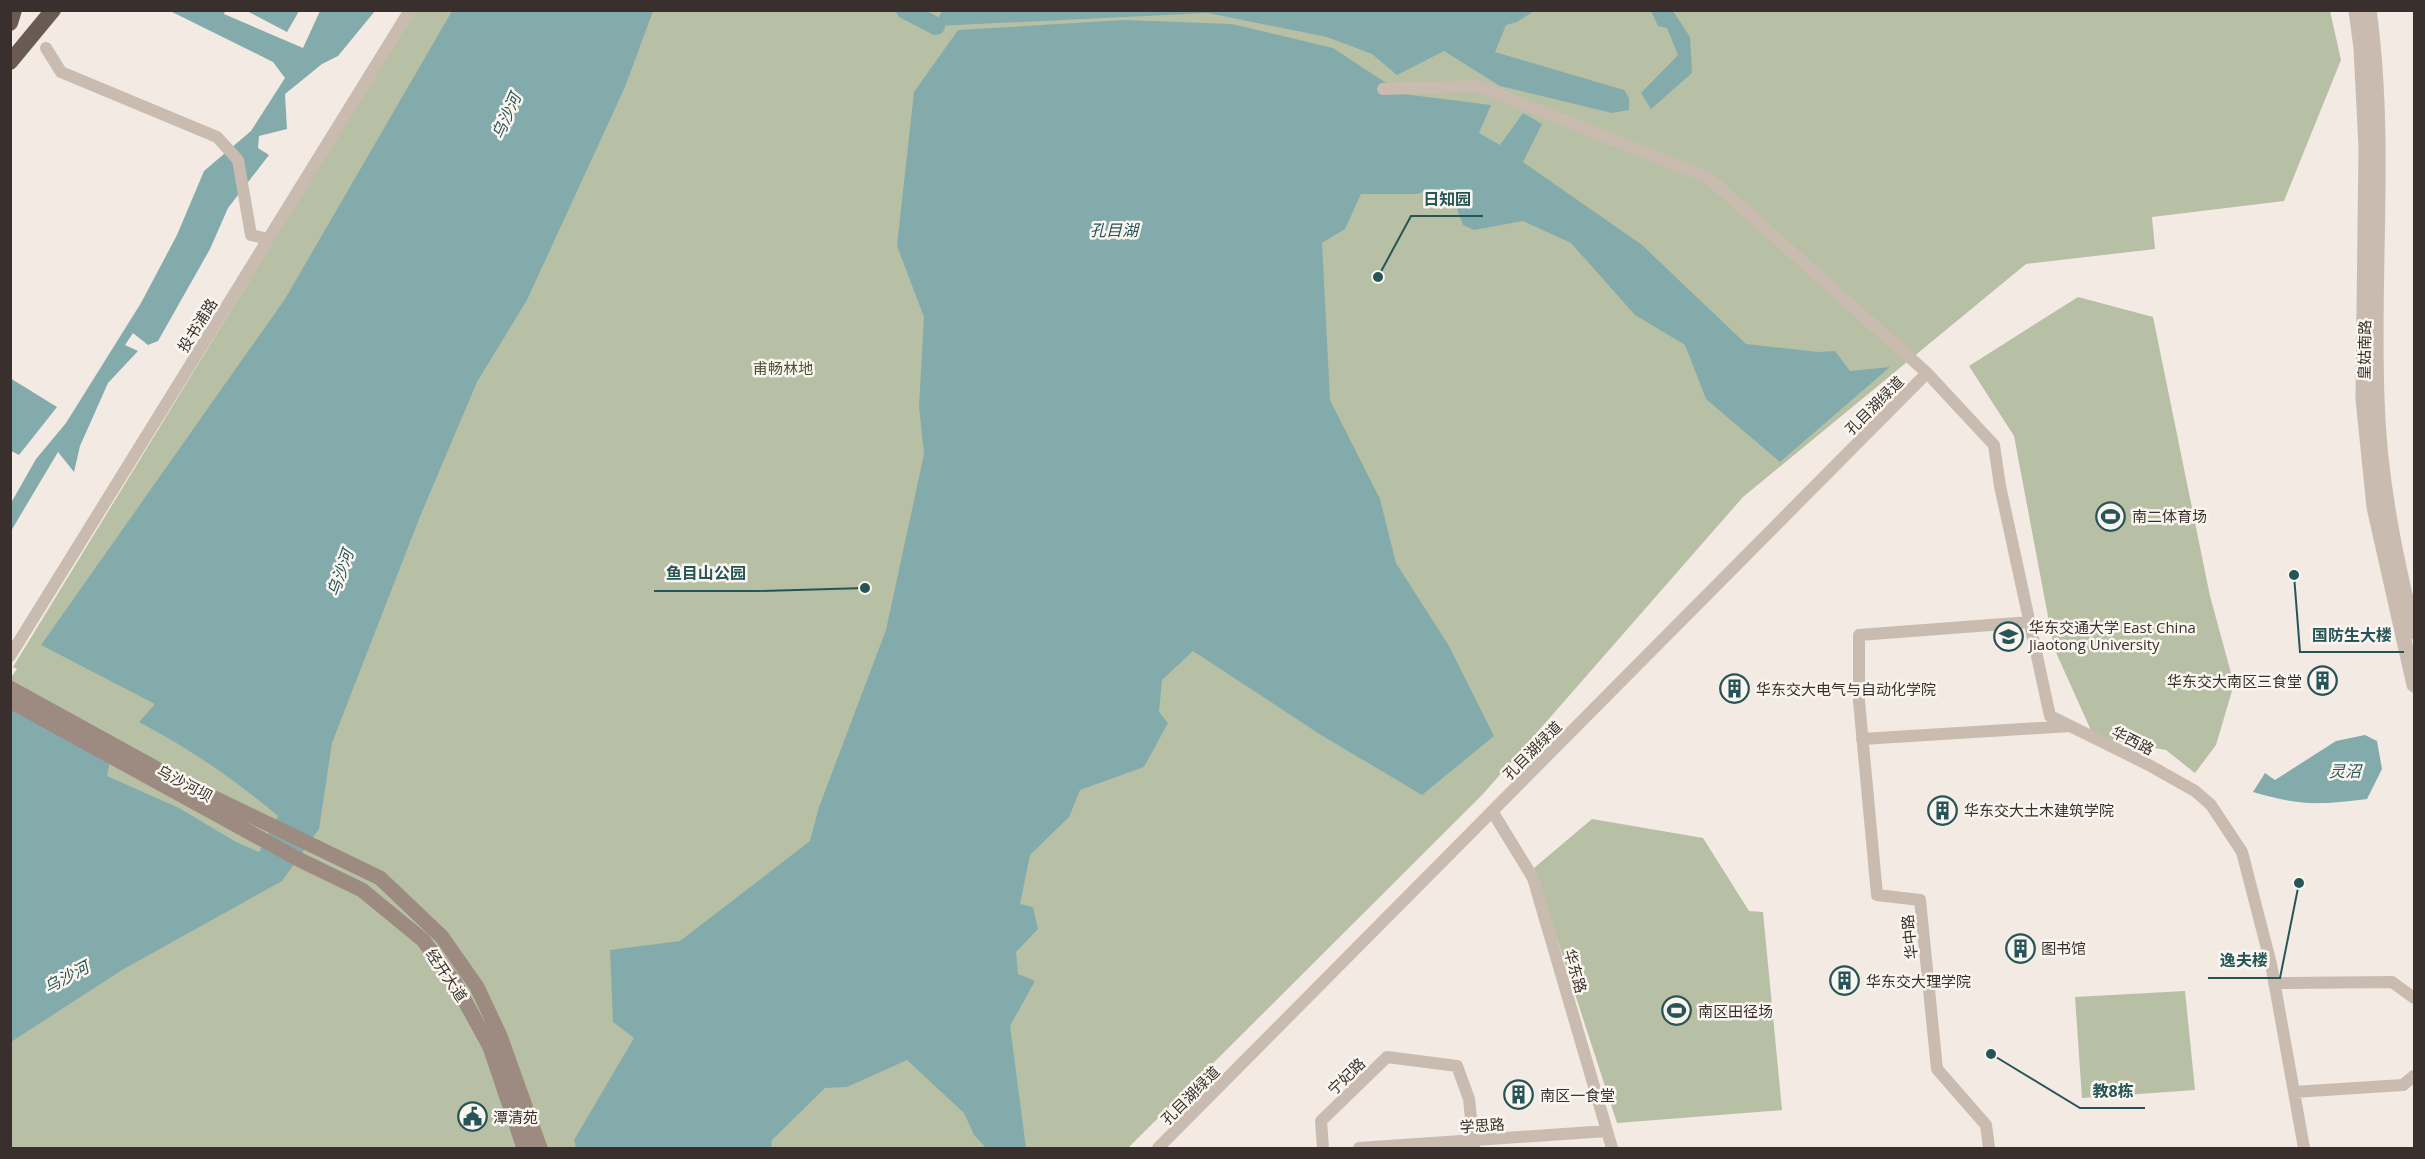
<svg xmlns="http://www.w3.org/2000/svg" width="2425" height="1159" font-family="'Open Sans','Noto Sans SC',sans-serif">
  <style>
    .green { fill: #b7c0a4 }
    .water { fill: #84abac }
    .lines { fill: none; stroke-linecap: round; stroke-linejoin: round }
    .river { stroke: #84abac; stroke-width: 18 }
    .minor { stroke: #c9bbaf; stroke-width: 12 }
    .tertiary { stroke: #c9bbaf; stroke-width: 15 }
    .secondary { stroke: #9d8a81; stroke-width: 15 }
    .trunk { stroke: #695a52; stroke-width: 16 }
    .labels { text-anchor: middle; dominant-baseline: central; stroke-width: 5; stroke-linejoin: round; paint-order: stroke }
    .street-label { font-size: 15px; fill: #39302d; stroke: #faf5ef }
    .park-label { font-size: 15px; fill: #495533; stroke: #faf5ef }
    .poi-label { font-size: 15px; fill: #39302d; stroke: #faf5ef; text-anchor: start }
    .water-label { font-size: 16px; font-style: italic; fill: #265557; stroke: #faf5ef }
    .leader { fill: none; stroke: #265557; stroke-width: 2 }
    .callout-dot { fill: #265557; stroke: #faf5ef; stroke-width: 2 }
    .callout-label { font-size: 16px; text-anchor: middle; font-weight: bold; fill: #265557; stroke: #faf5ef; stroke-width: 5; stroke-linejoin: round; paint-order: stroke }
  </style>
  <rect width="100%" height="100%" fill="#f2eae3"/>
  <path class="green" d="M414,11H2330L2341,60L2284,201L2152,217L2155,249L2026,264L1743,497L1483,794L1128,1148H11L10,679L17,669L13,667Z
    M2078,297L2153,317L2210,596L2234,684L2216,745L2195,773L2166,750L2094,737L2054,648L2014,436L1969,366Z
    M1592,819L1703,838L1749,911L1763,912L1782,1110L1617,1123L1534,868Z
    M2185,991L2195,1090L2082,1098L2075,997Z"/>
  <path class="water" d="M942,10L1534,11L1517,22L1506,25L1495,52L1624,90L1629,98V110L1612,113L1500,86L1444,51L1397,75L1372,54L1327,37L1208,13L936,26Z
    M170,11H225L224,14L303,48L320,11H375L338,56L322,64L285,94L287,129L259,136L258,148L269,155L228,208L210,249L158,341L148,345L133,333L125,345L138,351L108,383L80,446L74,472L58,452L11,531V503L36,459L66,423L141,303L177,235L204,171L251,131L285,78L273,62Z
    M247,11H299L287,32Z
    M452,11H653L625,87L527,300L477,382L419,519L332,743L319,829L282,881L122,970L11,1042V700L111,756L107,776L179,808L236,842L259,852L278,816C234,779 190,749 139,722L155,704L41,645L285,299Z
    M1651,11H1673L1690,37L1692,73L1651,109L1641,93L1678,55L1667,28L1658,26Z
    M1124,20L1232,24L1333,48L1403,94L1491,105L1479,133L1500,145L1523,113L1542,124L1523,162L1642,245L1746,344L1819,352L1835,351L1850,371L1890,367L1780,462L1706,399L1685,345L1635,315L1571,243L1523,221L1474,230L1463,225L1453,199L1432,189L1417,194H1361L1345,229L1322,243L1330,400L1380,499L1396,563L1449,646L1494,736L1422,795L1321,735L1193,651L1162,680L1159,712L1168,723L1144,767L1080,790L1069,817L1030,855L1020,904L1033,907L1038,929L1016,952L1018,974L1035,981L1010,1026L1026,1148H986L974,1135L964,1113L907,1060L847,1087L825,1088L772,1140L771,1148H576L574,1140L634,1038L613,1022L610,950L680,941L810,841L819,807L886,630L924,454L919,407L924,317L897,246L914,92L958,30Z
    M10,378L57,407L19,455L11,451Z
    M2365,735L2377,741L2382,769L2367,799C2318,805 2301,806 2253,792L2265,773L2275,780L2336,741Z"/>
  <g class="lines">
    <path class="river" d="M905,10L936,26"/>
    <path class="minor" d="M46,48L61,72L217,137L238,160L251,235L268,239
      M1383,89L1477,86L1709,178L1927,373L1994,445L2000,486L2050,716L2147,764L2195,791L2211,805L2242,852L2271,964L2304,1148
      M10,656L410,10
      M1862,739L2071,726
      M1492,811L1533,878L1612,1148
      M2274,983L2392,982L2414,998
      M2294,1092L2403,1085L2414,1076
      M1158,1148L1927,373
      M1323,1148L1321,1121L1387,1057L1457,1066L1469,1099L1474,1148
      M1359,1148L1607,1131
      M1989,1148L1986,1125L1937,1069L1920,900L1877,895L1859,701V635L2030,622"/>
    <path class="tertiary" d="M2356,10L2361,48L2366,147L2363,399L2374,507L2414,685
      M2369,10C2387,139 2372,269 2377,398C2379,477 2395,556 2414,632"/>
    <path class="secondary" d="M10,688L177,780L380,878L442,937L477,987L500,1036L540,1148
      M10,701L300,860L362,890L423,940L455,983L490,1047L524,1148"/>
    <path class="trunk" d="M10,23L14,10
      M10,62L53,10"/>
  </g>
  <defs>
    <symbol id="stadium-ring" viewBox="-11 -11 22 22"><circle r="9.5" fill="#faf5ef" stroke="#265557" stroke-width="1.5"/><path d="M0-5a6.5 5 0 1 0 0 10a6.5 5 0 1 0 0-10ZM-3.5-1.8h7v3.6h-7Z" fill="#265557"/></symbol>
    <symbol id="university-ring" viewBox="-11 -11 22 22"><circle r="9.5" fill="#faf5ef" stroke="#265557" stroke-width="1.5"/><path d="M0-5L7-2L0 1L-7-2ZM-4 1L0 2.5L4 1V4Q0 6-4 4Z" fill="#265557"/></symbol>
    <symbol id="building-ring" viewBox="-11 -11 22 22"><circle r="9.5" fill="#faf5ef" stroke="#265557" stroke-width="1.5"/><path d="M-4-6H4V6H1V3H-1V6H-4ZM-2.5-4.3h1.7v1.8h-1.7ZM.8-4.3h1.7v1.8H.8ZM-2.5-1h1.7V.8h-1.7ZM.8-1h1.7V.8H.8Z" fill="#265557"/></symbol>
    <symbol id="civic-ring" viewBox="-11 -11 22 22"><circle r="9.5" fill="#faf5ef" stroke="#265557" stroke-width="1.5"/><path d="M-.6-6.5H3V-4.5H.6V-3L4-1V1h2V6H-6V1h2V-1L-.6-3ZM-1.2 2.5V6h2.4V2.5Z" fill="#265557"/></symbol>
  </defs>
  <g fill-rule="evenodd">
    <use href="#stadium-ring" x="2094" y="500" width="33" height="33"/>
    <use href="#university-ring" x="1992" y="620" width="33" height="33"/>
    <use href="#building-ring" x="2306" y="664" width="33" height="33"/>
    <use href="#building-ring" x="1718" y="672" width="33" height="33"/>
    <use href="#building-ring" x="1926" y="794" width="33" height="33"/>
    <use href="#building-ring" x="2004" y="932" width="33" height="33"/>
    <use href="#building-ring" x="1828" y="964" width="33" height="33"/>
    <use href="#stadium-ring" x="1660" y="994" width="33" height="33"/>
    <use href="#building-ring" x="1502" y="1078" width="33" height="33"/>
    <use href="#civic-ring" x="456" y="1100" width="33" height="33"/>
  </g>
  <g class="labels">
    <g class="street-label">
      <text transform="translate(197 325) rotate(-58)">投书浦路</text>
      <text transform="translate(2364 350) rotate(-89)">皇姑南路</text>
      <text transform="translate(1874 405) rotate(-45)">孔目湖绿道</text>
      <text transform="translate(2133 740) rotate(27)">华西路</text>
      <text transform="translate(1532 750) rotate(-45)">孔目湖绿道</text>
      <text transform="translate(185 783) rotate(28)">乌沙河坝</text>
      <text transform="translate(1909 937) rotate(-96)">华中路</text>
      <text transform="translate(1576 971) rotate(74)">华东路</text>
      <text transform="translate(447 975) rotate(56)">经开大道</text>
      <text transform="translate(1346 1076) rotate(-44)">宁妃路</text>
      <text transform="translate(1190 1095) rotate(-45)">孔目湖绿道</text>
      <text transform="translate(1482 1125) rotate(-4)">学思路</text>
    </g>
    <g class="park-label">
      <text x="783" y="368">甫畅林地</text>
    </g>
    <g class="poi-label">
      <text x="2132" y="516">南二体育场</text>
      <text x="2029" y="627">华东交通大学 East China<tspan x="2029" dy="17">Jiaotong University</tspan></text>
      <text x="2302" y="681" text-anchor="end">华东交大南区三食堂</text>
      <text x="1756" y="689">华东交大电气与自动化学院</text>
      <text x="1964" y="810">华东交大土木建筑学院</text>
      <text x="2041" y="948">图书馆</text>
      <text x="1866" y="981">华东交大理学院</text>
      <text x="1698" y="1011">南区田径场</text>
      <text x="1540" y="1095">南区一食堂</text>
      <text x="493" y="1117">潭清苑</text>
    </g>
    <g class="water-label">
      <text transform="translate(506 116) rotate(-66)">乌沙河</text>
      <text x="1114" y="230">孔目湖</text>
      <text transform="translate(340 573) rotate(-70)">乌沙河</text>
      <text x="2345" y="771">灵沼</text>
      <text transform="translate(66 977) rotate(-28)">乌沙河</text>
    </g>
  </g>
  <path class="leader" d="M1378 277L1411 216H1483M865 588L758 591H654M2294 575L2300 652H2404M2299 883L2280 978H2208M1991 1054L2080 1108H2145"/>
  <g class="callout-dot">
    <circle cx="1378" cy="277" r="6"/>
    <circle cx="865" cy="588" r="6"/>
    <circle cx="2294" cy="575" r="6"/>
    <circle cx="2299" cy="883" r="6"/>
    <circle cx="1991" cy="1054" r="6"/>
  </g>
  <g class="callout-label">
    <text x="1447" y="205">日知园</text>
    <text x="706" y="579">鱼目山公园</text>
    <text x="2352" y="641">国防生大楼</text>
    <text x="2244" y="966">逸夫楼</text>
    <text x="2113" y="1097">教8栋</text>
  </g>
  <rect width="2425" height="1159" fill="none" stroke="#39302d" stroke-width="24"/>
</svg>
